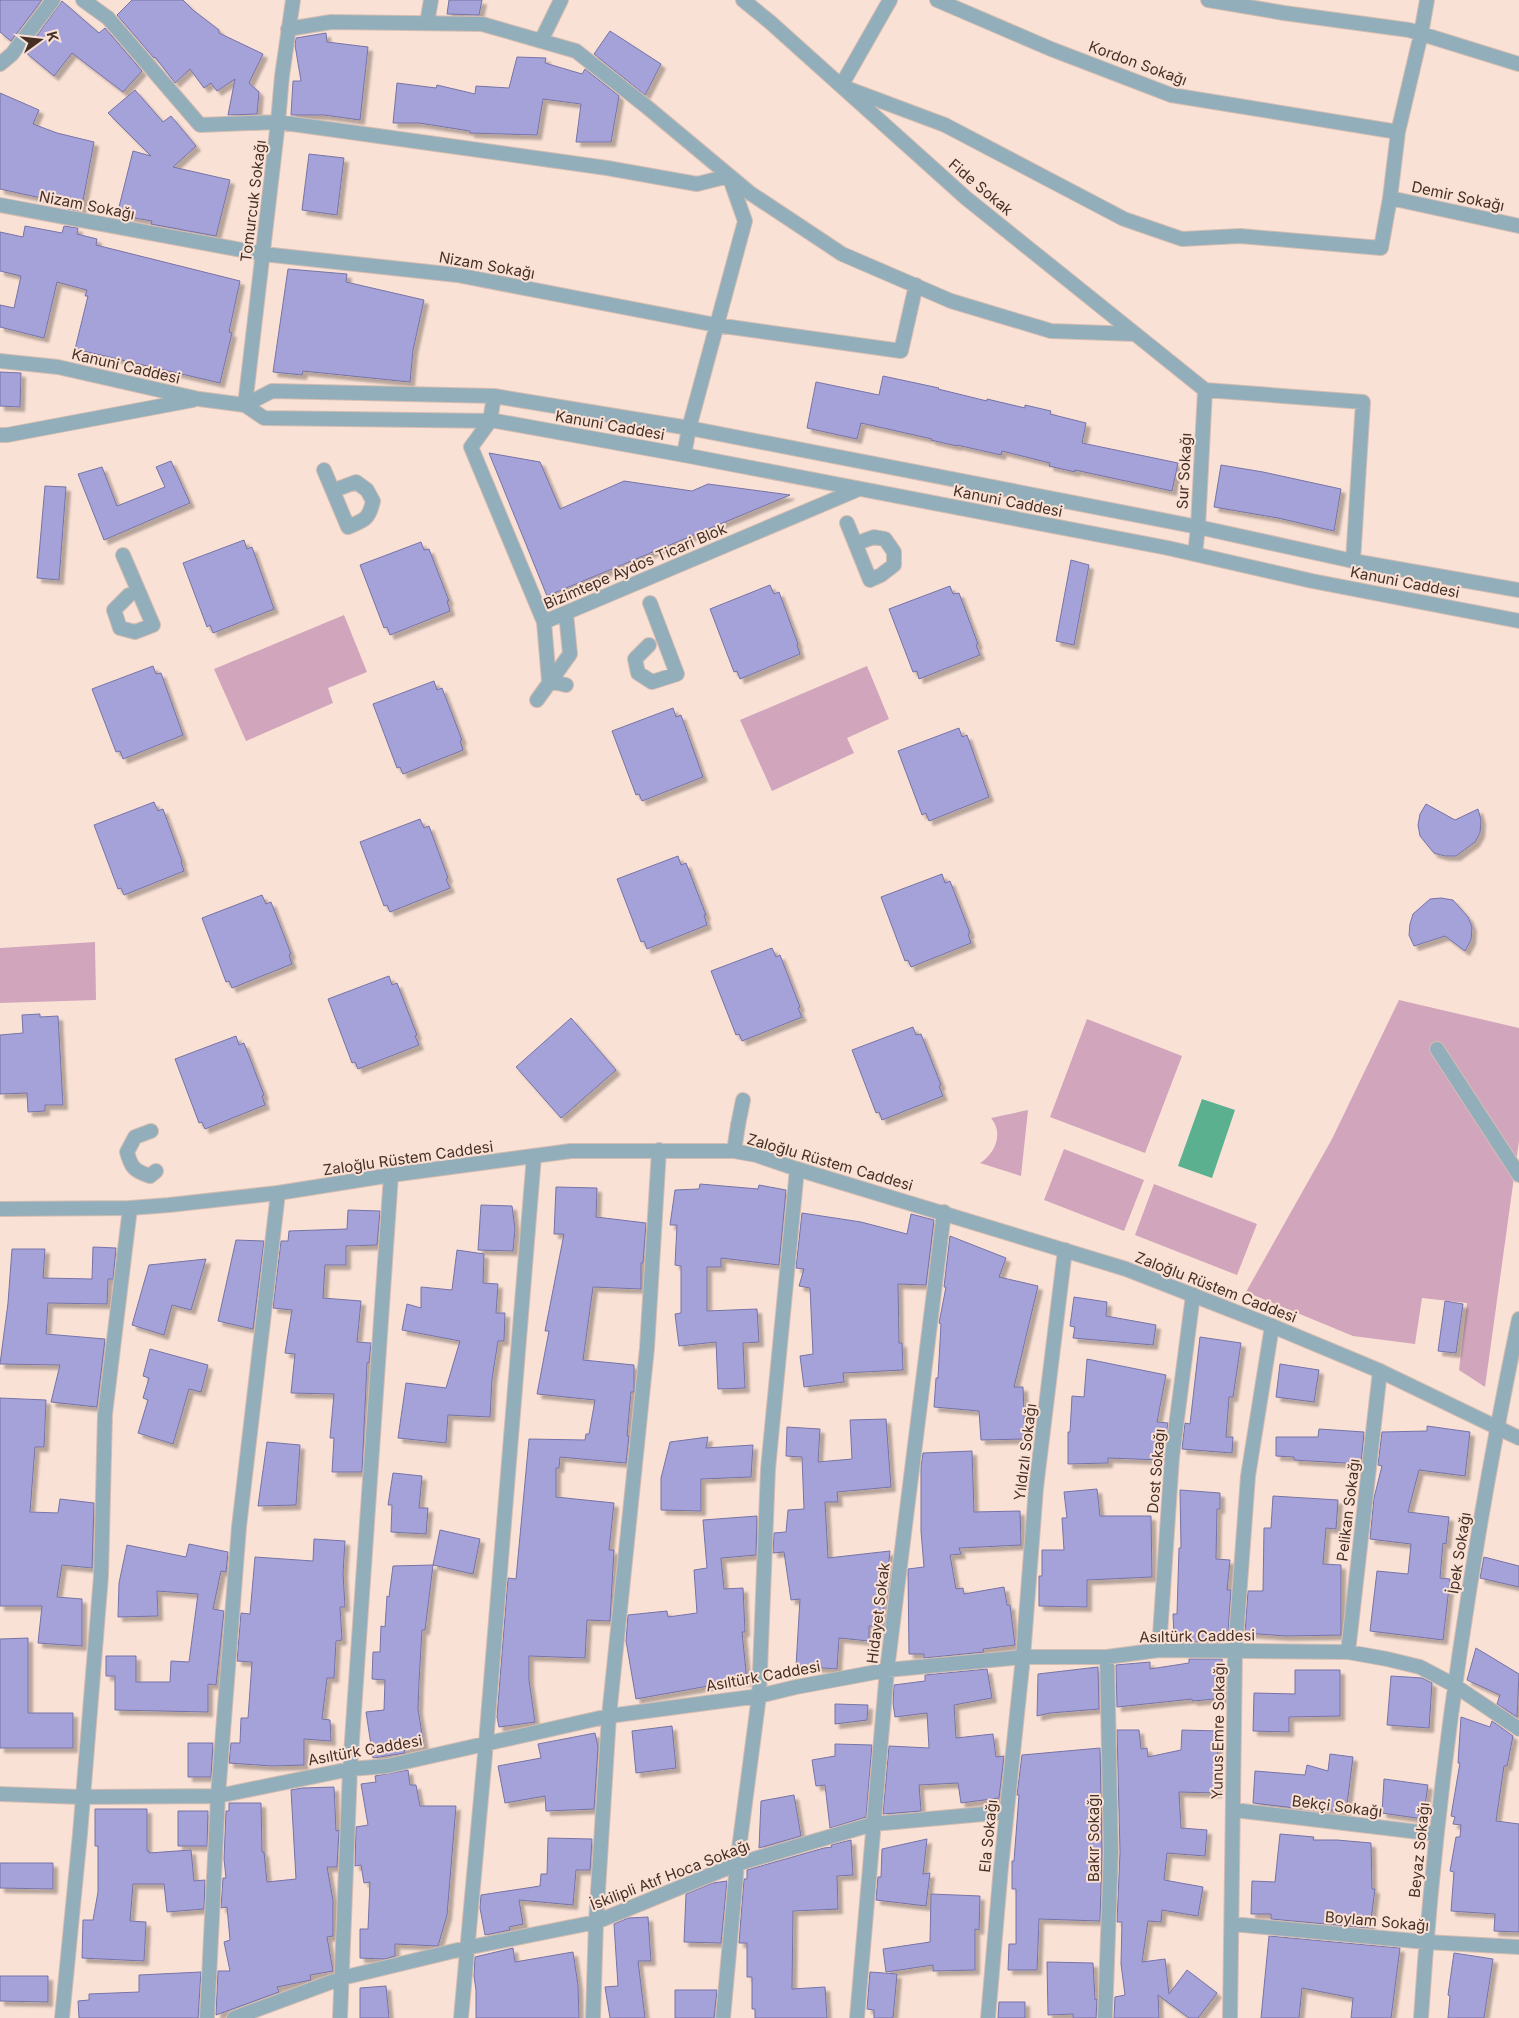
<svg xmlns="http://www.w3.org/2000/svg" width="1519" height="2018" font-family="Inter,sans-serif">
  <style>
    .green { fill: #d1a5bb }
    .water { fill: #5ab08f }
    .building { fill: #a5a2d9; stroke: #7673a7; filter: url(#shadow) }
    .lines { fill: none; stroke-linecap: round; stroke-linejoin: round }
    .minor-casing { stroke: #d6bdb2; stroke-width: 16 }
    .tertiary-casing { stroke: #d6bdb2; stroke-width: 16 }
    .minor { stroke: #92aeba; stroke-width: 14 }
    .tertiary { stroke: #92aeba; stroke-width: 14 }
    .labels { text-anchor: middle; dominant-baseline: central; stroke-width: 4; stroke-linejoin: round; paint-order: stroke }
    .street-label { font-size: 15px; fill: #462f24; stroke: #fae1d5 }
  </style>
  <defs>
    <filter id="shadow"><feDropShadow dx="4.5" dy="4.5" stdDeviation="1" flood-color="#0004"/></filter>
  </defs>
  <rect width="100%" height="100%" fill="#fae1d5"/>
  <path class="green" d="M344,615L367,672L328,688L333,703L246,741L214,669Z
    M867,666L889,719L847,738L854,753L772,791L740,720Z
    M95,942L96,1000L0,1003V948Z
    M1399,1000L1519,1028V1141L1485,1387L1459,1370L1467,1303L1422,1298L1415,1344L1353,1336L1246,1292L1332,1139Z
    M1087,1019L1182,1056L1145,1153L1050,1117Z
    M1028,1110L1021,1176L980,1163C995,1154 1004,1133 991,1118Z
    M1064,1149L1144,1180L1124,1231L1044,1200Z
    M1154,1184L1257,1224L1237,1275L1135,1235Z"/>
  <path class="water" d="M1202,1099L1235,1110L1212,1178L1178,1166Z"/>
  <path class="building" d="M0,0H42L11,41L0,32Z
    M132,0H183L193,10L219,30V33L263,54L249,83L259,92L257,114L228,115L235,79L217,91L211,83L204,88L190,69L175,83L155,57L154,58L117,15Z
    M449,0H482L479,15L447,14Z
    M62,1L99,33L105,28L142,71L123,92L72,53L54,76L25,52Z
    M610,31L661,64L645,95L594,54Z
    M326,33L327,42L368,47L360,120L324,115H291L293,81H301L295,45L296,38Z
    M517,57L546,58L545,63L582,74L585,69L619,96L611,142H576L581,104L543,99L537,135L470,133V131L419,123H393L397,83L436,88L437,85L475,94L476,86L509,88Z
    M135,90L163,122L171,116L196,146L173,167L230,180L216,236L151,224L152,221L117,215L133,151L151,156L108,113Z
    M0,93L39,110L33,124L57,133L94,142L81,211L68,209L69,204L0,189Z
    M309,154L344,158L337,215L302,210Z
    M25,226L62,233L64,226L78,228L77,234L97,239L96,245L240,281L229,332L232,333L220,383L75,349L88,296H85L87,290L57,282L44,338L0,327V305L14,308L21,276L0,271V232L23,237Z
    M288,269L347,274L346,282L424,300L413,350L410,382L303,371L302,375L273,372Z
    M0,372L21,373L20,407L0,406Z
    M883,376L939,388L938,389L987,401V399L1025,408V405L1051,411L1050,414L1086,423L1082,443L1178,463L1172,491L1075,470V472L1049,466L1050,463L1002,451L1001,455L957,445V446L931,440L932,439L861,423L857,439L807,428L816,382L879,395Z
    M489,453L540,462L560,509L624,481L692,491L708,484L790,495L547,596Z
    M171,461L190,503L104,540L78,474L102,467L117,506L165,487L156,467Z
    M1221,465L1263,472L1341,489L1334,531L1278,518L1214,507Z
    M45,486L66,487L59,580L37,578Z
    M244,540L247,549L252,547L274,609L213,633L210,625L207,627L183,563Z
    M421,542L424,550L429,549L449,601H447L450,611L390,635L387,627L384,628L360,565Z
    M1071,560L1089,565L1074,645L1056,641Z
    M770,585L774,594L779,592L798,644L797,645L800,654L740,679L737,671L734,672L710,609Z
    M950,586L953,594L959,593L978,644L976,645L980,655L919,679L917,671L913,672L889,609Z
    M153,666L156,674L161,673L183,735L123,759L120,751L116,752L92,689Z
    M434,681L437,690L442,688L462,740L460,741L463,750L403,774L400,767L397,768L373,704Z
    M673,708L676,717L681,715L703,777L642,801L639,794L636,795L612,731Z
    M959,728L962,737L967,735L989,797L929,821L926,813L922,815L898,751Z
    M154,802L158,811L163,809L182,861L181,862L184,871L124,895L121,888L118,889L94,825Z
    M1426,804L1455,820L1478,809L1481,820L1480,833L1475,842L1456,856H1445L1434,853L1420,836L1418,825L1420,814Z
    M420,819L424,828L429,826L448,878L446,879L450,888L390,912L387,905L384,906L360,842Z
    M678,856L681,865L686,863L706,915H704L707,925L647,949L644,941L641,942L617,879Z
    M942,874L945,883L950,881L970,933L968,934L971,943L911,967L908,960L905,961L881,897Z
    M262,895L266,904L271,902L291,954L289,955L292,964L232,988L229,981L226,982L202,918Z
    M1441,898L1453,900L1468,917L1472,927L1471,940L1465,951L1445,936L1414,946L1409,935L1410,924L1413,914L1430,899Z
    M772,948L776,957L780,955L800,1007L798,1008L802,1017L742,1041L739,1034L736,1035L711,971Z
    M389,976L392,985L397,983L417,1035L415,1036L419,1045L358,1069L355,1062L352,1063L328,999Z
    M40,1014V1017L58,1016L63,1105H45V1111L28,1112L27,1093L0,1094V1035L23,1033L22,1015Z
    M571,1018L616,1070L561,1118L516,1067Z
    M913,1027L916,1035L921,1034L941,1085L939,1086L943,1096L882,1120L879,1112L876,1113L852,1050Z
    M236,1036L239,1045L244,1043L264,1095L262,1096L265,1105L205,1129L202,1122L199,1123L175,1059Z
    M700,1184L758,1189L759,1185L786,1190L779,1265L721,1258V1267H707V1311L757,1309L759,1342L743,1343L745,1388L718,1389L716,1342L679,1346L675,1314L681,1313V1266L675,1265L677,1225H670L675,1190L699,1189Z
    M556,1187L597,1188L596,1217L646,1223L643,1263H641V1289L593,1287L583,1360L634,1365V1392H631L627,1436H629L626,1463L560,1457L559,1468H556V1497L614,1503L609,1550H614L610,1621L587,1620L585,1658L529,1656V1680L535,1722L499,1727L497,1717L508,1578L516,1579L529,1439L585,1440L586,1434H589L595,1400L537,1394L549,1331H545L564,1234H554Z
    M481,1205L512,1206L515,1229L513,1251L478,1250Z
    M348,1210L380,1211L377,1245L346,1246V1265H325L323,1298L361,1301L357,1342L371,1343L369,1363H367L362,1472H332L334,1438H330L334,1394L291,1393L295,1354L285,1353L292,1310L273,1308L281,1241H288L289,1231L347,1229Z
    M802,1213L861,1222L907,1234L911,1214L934,1220L926,1285L898,1284L899,1343H902L903,1370L843,1373L844,1382L804,1387L800,1356L813,1354L810,1288L799,1286L804,1269L796,1268Z
    M950,1236L1006,1258L999,1277L1038,1286L1014,1387H1023L1025,1439L981,1440L979,1411L934,1407L936,1378H938L941,1324L939,1323L946,1287H944Z
    M236,1240L264,1241L253,1329L218,1321Z
    M93,1247L116,1248L113,1279H108L107,1304L48,1303L46,1334L105,1339L97,1407L51,1402L60,1365L0,1364L8,1303L12,1249H45L43,1278L92,1279Z
    M457,1250L484,1254L483,1283L498,1284L496,1313H505L504,1341H498L492,1379L490,1417L448,1415L446,1443L398,1438L406,1383L446,1388L460,1341L402,1330L407,1304L421,1308V1287L452,1290Z
    M206,1259L191,1310L172,1305L164,1335L132,1325L149,1265Z
    M1074,1297L1107,1302L1106,1316L1156,1325L1153,1345L1073,1338L1075,1327L1070,1326Z
    M1445,1301L1463,1304L1456,1353L1438,1351Z
    M1200,1337L1241,1343L1233,1397H1229L1226,1437H1233L1232,1453L1182,1449L1185,1423L1190,1424Z
    M150,1349L208,1365L201,1392L189,1389L173,1444L138,1433L148,1400L143,1398L149,1378L143,1376Z
    M1087,1359L1166,1375L1157,1422L1168,1423L1164,1448H1162V1460L1108,1458V1463L1068,1464V1432H1070L1072,1396L1084,1397Z
    M1280,1364L1319,1370L1314,1402L1276,1397Z
    M0,1398L46,1400L44,1447H35L30,1512L58,1513L60,1499L94,1503L92,1568L62,1565L57,1597L82,1599V1646L38,1643L42,1606H0Z
    M886,1419L891,1487L837,1492L838,1502H825L828,1558L890,1551L882,1626H869V1641L839,1638L837,1669L796,1666L800,1599L791,1600L784,1552L773,1553L774,1533L786,1532L788,1510L804,1509L802,1457L786,1456L787,1427L820,1429L818,1462L852,1459L850,1420Z
    M1427,1426L1470,1432L1465,1476L1419,1470L1408,1512L1449,1517L1446,1544L1443,1543L1440,1578L1450,1579L1443,1640L1370,1631L1377,1571L1408,1574L1411,1544L1370,1539L1374,1498L1382,1466L1378,1465L1382,1432L1427,1431Z
    M1319,1429L1364,1432L1361,1464L1294,1460V1457L1276,1456V1437H1318Z
    M708,1437L706,1448L753,1445L751,1477L701,1479V1511L661,1510V1478L670,1442Z
    M267,1442L300,1445L296,1505L258,1506Z
    M972,1451L974,1512L1020,1511L1021,1545L959,1548L961,1554L950,1555L956,1589L963,1588L964,1594L1004,1587L1007,1605H1010L1015,1645L983,1649L984,1652L924,1658V1654H909L908,1569L924,1567L921,1531V1467L923,1453Z
    M393,1473L422,1476L419,1508H428L426,1534L391,1532L392,1505H388Z
    M1097,1489L1100,1516H1151L1152,1577L1087,1580V1607L1039,1606V1576H1042V1550H1064L1062,1518H1067L1064,1492Z
    M1180,1490L1220,1493V1509H1217L1216,1559L1230,1560L1227,1590H1231L1228,1632L1220,1631V1642H1188L1187,1635H1174L1173,1614H1177L1179,1548H1181Z
    M1273,1496L1338,1500L1336,1529L1326,1528L1323,1564L1341,1565V1635L1286,1636L1245,1633L1248,1591H1263L1264,1528H1271Z
    M757,1516L756,1555L721,1558L724,1589L743,1588L745,1632H742L747,1681L725,1683L636,1699L626,1641L628,1615L667,1611L668,1617L697,1613L694,1570L707,1568L703,1520Z
    M440,1530L480,1539L473,1574L433,1565Z
    M314,1539L345,1541L343,1573L345,1607H340L342,1640L336,1641L334,1678H327L322,1719L330,1720L331,1741L304,1739V1765L272,1766L229,1763L231,1743H240L241,1718H248L252,1662L237,1661L241,1613L250,1614L255,1557L313,1561Z
    M189,1544L228,1552L226,1572L221,1571L213,1609L224,1611L216,1685L208,1684V1712L115,1710V1676H106V1656H136V1682H170L171,1661L189,1662L198,1594L157,1591L158,1616L118,1617L119,1583L127,1545L186,1557Z
    M1484,1557L1519,1566V1587L1480,1578Z
    M433,1565L425,1630H422L419,1682L418,1709L424,1746L404,1749L405,1753L373,1758L366,1712L384,1710L385,1680L372,1679L373,1652H380L381,1626L385,1627L387,1596L389,1597L393,1566Z
    M28,1638V1713H73V1748H0V1639Z
    M1476,1648L1519,1674L1517,1717L1497,1704L1500,1695L1467,1680Z
    M1189,1659H1222L1225,1698L1193,1701L1192,1699L1117,1707L1116,1665L1150,1662V1669L1189,1663Z
    M1098,1667L1099,1709L1050,1713L1037,1716L1038,1674Z
    M987,1669L992,1698L954,1705L956,1738L993,1734L996,1757L1004,1756L999,1798L961,1803L958,1783L919,1785L921,1811L883,1814L889,1746L929,1748L927,1713L895,1717L893,1703L894,1685L925,1681V1675Z
    M1295,1670H1340V1716L1289,1717V1732L1253,1731L1254,1693L1295,1694Z
    M1391,1676L1422,1678L1432,1683L1429,1728L1387,1725Z
    M835,1704L868,1705L867,1720L835,1724Z
    M1461,1717L1490,1727L1492,1721L1513,1736L1507,1766H1504L1496,1821L1519,1824V1932L1494,1931L1495,1914L1451,1911L1454,1872L1450,1871L1456,1837H1460L1461,1825L1453,1824L1455,1817L1451,1816L1460,1763H1458Z
    M672,1726L676,1768L636,1773L632,1731Z
    M1117,1730H1139L1141,1749L1147,1748L1148,1757L1181,1750L1182,1730L1218,1731L1217,1793L1179,1792L1181,1828L1207,1830L1205,1856L1167,1853L1164,1880L1203,1887L1198,1916L1162,1910L1161,1922L1148,1921L1142,1962L1165,1959L1169,1994L1187,1970L1217,1993L1198,2018H1189L1158,1995L1159,2018H1114L1115,1997L1125,1995L1121,1964L1122,1922H1117L1120,1852Z
    M595,1733L598,1747L594,1809L546,1811L545,1796L505,1803L498,1766L541,1758L538,1744Z
    M188,1743H213L211,1777H188Z
    M835,1744L872,1745L866,1817L830,1828L825,1785L816,1786L812,1760L835,1756Z
    M1100,1748L1102,1852L1100,1921L1039,1919L1037,1970H1008L1009,1944H1016V1889H1012V1861H1014L1019,1795H1017L1022,1755Z
    M1330,1754L1353,1757L1346,1812L1296,1805L1295,1808L1253,1803L1255,1771L1305,1775L1307,1765L1328,1771Z
    M408,1770L410,1785H416L420,1806H456L447,1915L438,1946L395,1944V1956L385,1959L360,1958V1929H368L370,1882L364,1883L361,1865L355,1866L356,1827L368,1825L361,1784L376,1782L375,1776Z
    M1384,1779L1428,1785L1423,1819L1382,1813Z
    M334,1787L336,1831L339,1830L337,1867H327L333,1900V1936L327,1937L333,1971L310,1975L311,1980L277,1987L279,1992L216,2015L218,1971H230L224,1942L230,1940L227,1907L221,1908L223,1878H226L224,1859L226,1811H229V1803H261L262,1852H264L267,1882L296,1879L291,1790L302,1788Z
    M794,1795L801,1836L759,1848L761,1801Z
    M95,1809H147V1851H149V1853L191,1850L194,1881L205,1880L204,1909L167,1912L164,1884H133L130,1921L146,1922L144,1961L82,1958L83,1920H93L98,1892V1846H95Z
    M178,1811H208L207,1846H178Z
    M1280,1834L1314,1837L1313,1840H1337L1371,1843L1372,1889H1375L1370,1928L1271,1919V1914H1251L1252,1881L1275,1882Z
    M548,1838L592,1839L590,1870H576L573,1905L519,1900L523,1924L509,1927L510,1930L485,1935L480,1908L481,1895L540,1886L541,1874H547Z
    M927,1839L923,1874L930,1873L926,1906L876,1900L878,1877H881L882,1849Z
    M851,1840L853,1875L837,1876L838,1909L793,1911L792,1989L825,1987L827,2018H755V2009H752V1977H747V1943H739L744,1879H747V1870L824,1848L832,1847L831,1845Z
    M0,1863H53V1889L0,1888Z
    M727,1881L721,1943L684,1942L686,1894L713,1883Z
    M931,1894L980,1896L979,1930L975,1929V1970L933,1971V1965L886,1972L883,1949L930,1942Z
    M648,1917L651,1961H638L645,2018H610L605,1987L618,1986L614,1924L628,1918Z
    M1269,1936L1400,1948L1391,2018H1351L1353,1998L1302,1988L1299,2018H1261Z
    M513,1948L515,1962L573,1952L578,1985L579,2018H476V1990L474,1976L475,1957Z
    M1454,1953L1493,1959L1484,2018H1448L1450,1996L1448,1995Z
    M1047,1962L1093,1963L1095,2000L1097,1999L1096,2018H1073V2014L1048,2015Z
    M201,1972L198,2018H79L78,2001L89,2000V1994L139,1992V1975Z
    M870,1972L897,1974L893,2018H874V2010L867,2009Z
    M0,1976H48V2002L0,2001Z
    M386,1986L389,2018H360V1988Z
    M675,1990H717L714,2018H675Z
    M999,2002H1025V2018H998Z"/>
  <g class="lines">
    <defs>
      <path id="minor" d="M83,0L108,18L200,125L278,122L607,168L697,184L729,176L745,221L689,428L684,455
        M743,0L770,22L966,198L1205,390
        M890,0L841,86L945,125L1124,219L1182,239L1240,236L1381,248L1390,198L1398,132L1421,34L1427,0
        M937,0L1051,49L1171,95L1398,132
        M1208,0L1284,13L1409,30L1519,64
        M427,23L431,0
        M288,29L331,22L482,24L576,51L647,107L750,193L842,254L951,301L1051,331L1135,334
        M541,41L561,0
        M0,64L12,54L53,0
        M1390,198L1519,226
        M0,205L263,254L457,275L716,325L901,351L916,285
        M0,361L58,367L199,399L245,405L278,122L282,76L293,0
        M1205,390L1363,402L1353,561
        M490,421L471,447L544,622L859,489
        M0,435H7L193,400
        M324,470L348,527C365,520 369,519 373,501L367,490L356,482L340,488
        M847,523L870,580L881,575L894,565V552L885,539L874,537L863,541
        M1195,554L1198,527L1205,390
        M123,555L153,625L135,632L120,628L114,610L129,595
        M544,622L549,681
        M649,645L635,659L638,673L652,682L677,674L650,603
        M549,681L566,685
        M537,700L570,654L566,613
        M1437,1049L1519,1175
        M738,1125L743,1100
        M151,1131L135,1137L127,1152C131,1167 134,1171 150,1176L156,1171
        M1159,1650L1172,1457L1193,1295
        M1348,1652L1380,1371
        M0,1794L81,1797L218,1796L350,1769L387,1766L609,1716L759,1696L796,1687L887,1670L1023,1657H1107L1159,1650L1348,1652L1387,1659L1420,1667L1454,1685L1519,1729
        M1234,1810L1436,1834
        M1232,1924L1426,1942L1519,1947
        M62,2018L80,1834L101,1576L105,1414L130,1208
        M207,2018L218,1796L239,1527L278,1193
        M234,2018L342,1978L466,1948L596,1922L737,1864L873,1824L1006,1812
        M340,2018L350,1769L391,1175
        M461,2018L486,1743L534,1156
        M593,2018L596,1922L609,1716L647,1348L659,1150
        M723,2018L737,1864L759,1696L768,1469L797,1169
        M857,2018L887,1670L944,1212
        M988,2018L1001,1867L1023,1657L1036,1488L1065,1250
        M1105,2018L1111,1852L1107,1657
        M1230,2018L1235,1652L1248,1476L1272,1326
        M1421,2018C1436,1783 1471,1550 1519,1319"/>
      <path id="tertiary" d="M490,421L494,396
        M1519,590L1353,561L1198,527L689,428L494,396L272,391L245,405L264,418L496,421L684,455L1168,548L1312,581L1519,621
        M734,1151L738,1125
        M0,1209L130,1208L169,1205L278,1193L391,1175L571,1151H734L756,1155L797,1169L1126,1269L1272,1326L1380,1371L1519,1438"/>
    </defs>
    <use href="#minor" class="minor-casing"/>
    <use href="#tertiary" class="tertiary-casing"/>
    <use href="#minor" class="minor"/>
    <use href="#tertiary" class="tertiary"/>
  </g>
  <g class="labels">
    <g class="street-label">
      <text transform="translate(1138 63) rotate(20)">Kordon Sokağı</text>
      <text transform="translate(981 187) rotate(40)">Fide Sokak</text>
      <text transform="translate(1458 196) rotate(12)">Demir Sokağı</text>
      <text transform="translate(253 201) rotate(-83)">Tomurcuk Sokağı</text>
      <text transform="translate(87 205) rotate(11)">Nizam Sokağı</text>
      <text transform="translate(487 265) rotate(10)">Nizam Sokağı</text>
      <text transform="translate(126 366) rotate(13)">Kanuni Caddesi</text>
      <text transform="translate(610 425) rotate(10)">Kanuni Caddesi</text>
      <text transform="translate(1184 471) rotate(-87)">Sur Sokağı</text>
      <text transform="translate(1008 501) rotate(11)">Kanuni Caddesi</text>
      <text transform="translate(635 566) rotate(-23)">Bizimtepe Aydos Ticari Blok</text>
      <text transform="translate(1405 582) rotate(11)">Kanuni Caddesi</text>
      <text transform="translate(408 1158) rotate(-8)">Zaloğlu Rüstem Caddesi</text>
      <text transform="translate(830 1162) rotate(16)">Zaloğlu Rüstem Caddesi</text>
      <text transform="translate(1216 1287) rotate(21)">Zaloğlu Rüstem Caddesi</text>
      <text transform="translate(1025 1452) rotate(-83)">Yıldızlı Sokağı</text>
      <text transform="translate(1156 1471) rotate(-85)">Dost Sokağı</text>
      <text transform="translate(1348 1510) rotate(-83)">Pelikan Sokağı</text>
      <text transform="translate(1459 1553) rotate(-81)">İpek Sokağı</text>
      <text transform="translate(878 1613) rotate(-83)">Hidayet Sokak</text>
      <text transform="translate(1197 1636) rotate(-1)">Asıltürk Caddesi</text>
      <text transform="translate(763 1676) rotate(-10)">Asıltürk Caddesi</text>
      <text transform="translate(1218 1731) rotate(-89)">Yunus Emre Sokağı</text>
      <text transform="translate(365 1750) rotate(-10)">Asıltürk Caddesi</text>
      <text transform="translate(1337 1806) rotate(7)">Bekçi Sokağı</text>
      <text transform="translate(988 1836) rotate(-84)">Ela Sokağı</text>
      <text transform="translate(1093 1838) rotate(-90)">Bakır Sokağı</text>
      <text transform="translate(1419 1850) rotate(-84)">Beyaz Sokağı</text>
      <text transform="translate(670 1875) rotate(-21)">İskilipli Atıf Hoca Sokağı</text>
      <text transform="translate(1377 1921) rotate(5)">Boylam Sokağı</text>
    </g>
  </g>
  <g transform="translate(40 40) rotate(75)" stroke="#fae1d5" stroke-width="4" paint-order="stroke">
  <path d="M0-4L9 19L0 12L-9 19Z" fill="#462f24"/>
  <text y="-8" font-size="14" font-weight="bold" text-anchor="middle" fill="#462f24">K</text>
  </g>
</svg>
